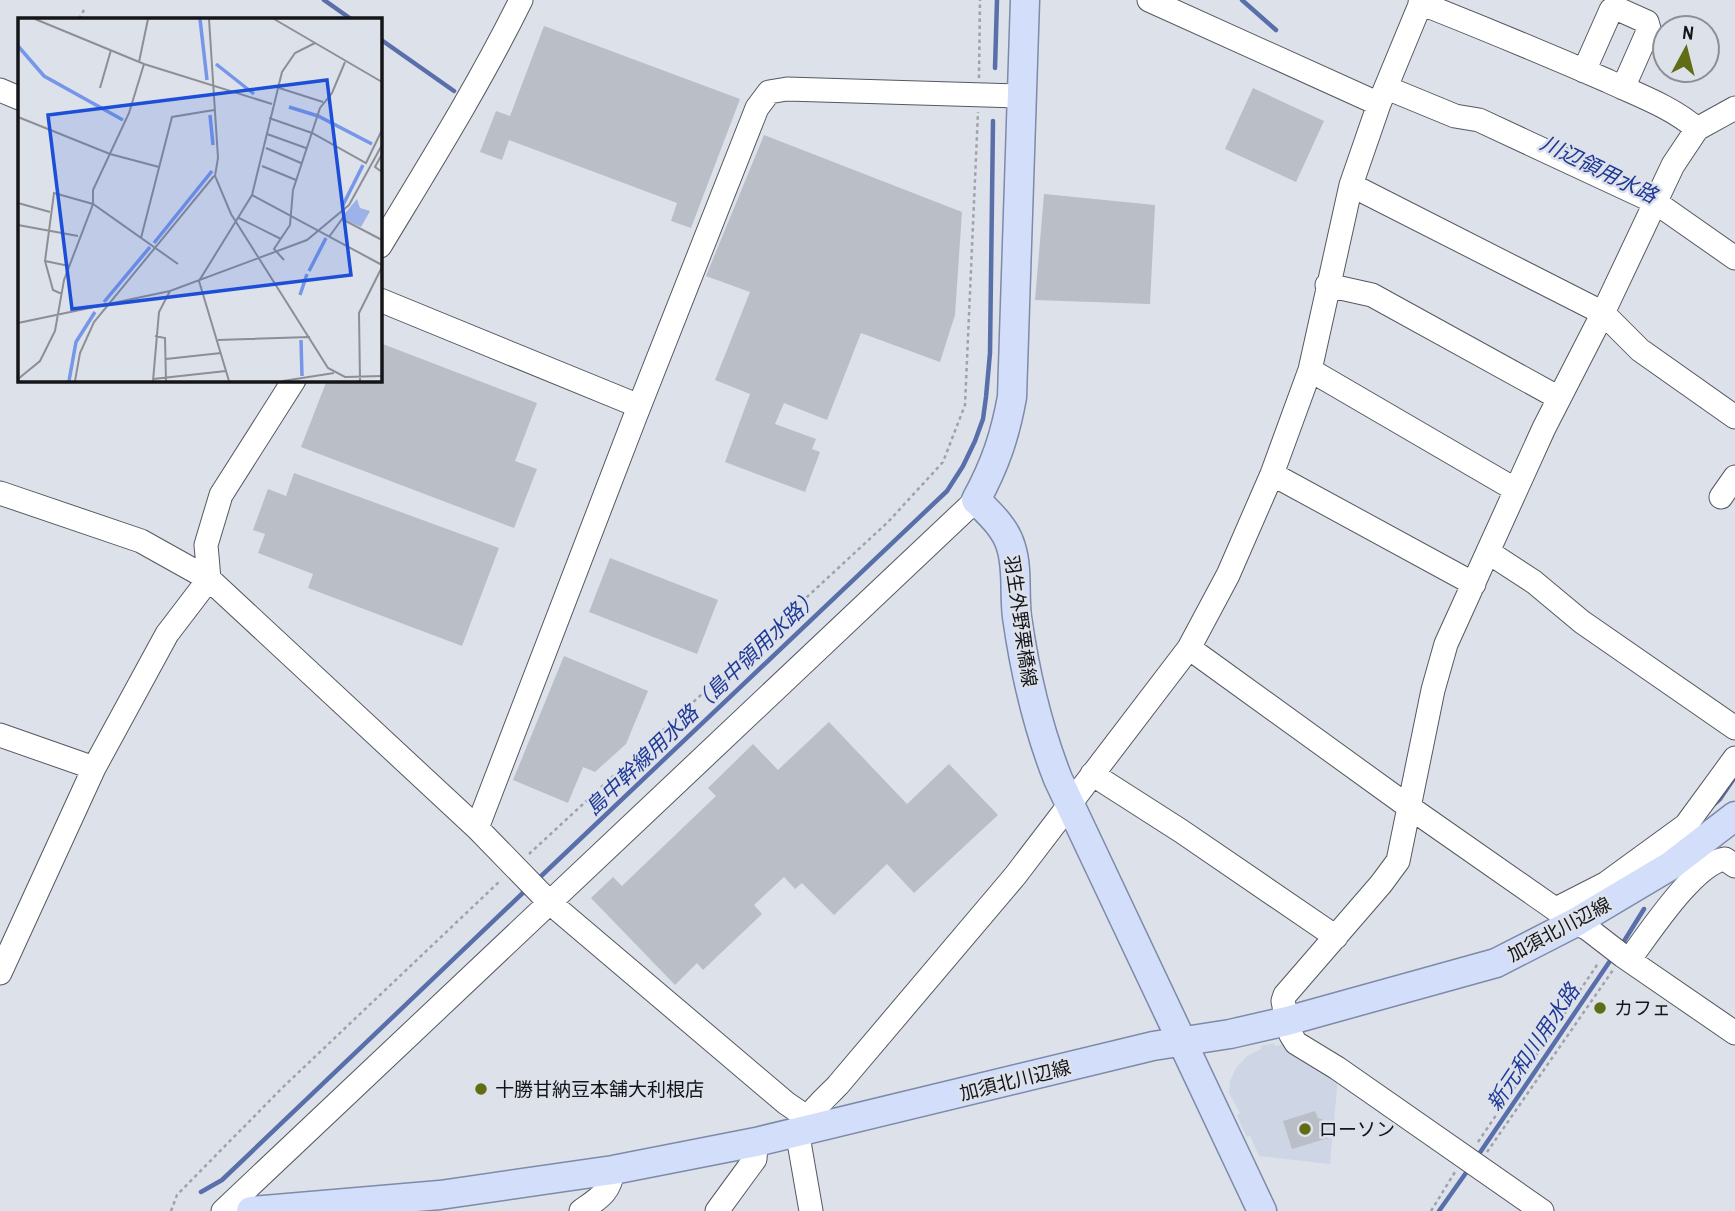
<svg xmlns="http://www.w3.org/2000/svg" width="1735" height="1211" font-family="'Archivo Narrow','Noto Sans JP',sans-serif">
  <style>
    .built { fill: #ced5e5 }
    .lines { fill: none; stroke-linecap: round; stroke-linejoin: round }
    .stream { stroke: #596faa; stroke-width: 4.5 }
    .building { fill: #babec7 }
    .minor-casing { stroke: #555860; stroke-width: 25 }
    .major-casing { stroke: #7d8aa8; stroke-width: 31 }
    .path { stroke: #9fa2a9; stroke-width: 2.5; stroke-dasharray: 3.5 3.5; stroke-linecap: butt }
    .minor { stroke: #fff; stroke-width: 23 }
    .major { stroke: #d3dffa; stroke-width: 28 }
    .poi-dot { fill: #616d15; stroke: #dde1ea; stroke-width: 2.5 }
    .labels { text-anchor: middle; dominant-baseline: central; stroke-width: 5; stroke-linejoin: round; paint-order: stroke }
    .street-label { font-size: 19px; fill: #141518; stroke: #dde1ea }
    .poi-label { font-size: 19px; fill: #141518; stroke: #dde1ea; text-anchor: start }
    .water-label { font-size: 21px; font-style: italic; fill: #1f3997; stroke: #dde1ea }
    .inset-river { fill: none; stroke: #7696e9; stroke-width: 3.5 }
    .inset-road { fill: none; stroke: #8d8f96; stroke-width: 2 }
    .view { fill: #1d4ed8; fill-opacity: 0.15; stroke: #1d4ed8; stroke-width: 3.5 }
    .inset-edge { fill: none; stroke: #141518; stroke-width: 3.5 }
  </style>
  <rect width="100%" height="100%" fill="#dde1ea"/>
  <path class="built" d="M1274,1043L1275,1046L1284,1044L1338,1077L1330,1164L1259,1156L1250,1136L1247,1137L1241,1125L1237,1115L1240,1113L1229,1093L1230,1081L1236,1068L1247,1056L1261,1049V1046Z"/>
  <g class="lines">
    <path class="stream" d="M324,0L351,19
      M1242,0L1276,30
      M380,39L454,91
      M995,68L997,0
      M1712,806L1720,799L1735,777
      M537,880L947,491L963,466L975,441L983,419L986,397L990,353L993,121
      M1621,946L1644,909
      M1479,1154L1612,958
      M201,1192L222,1180L528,888
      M1439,1211L1468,1170"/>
  </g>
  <path class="building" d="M544,26L740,99L691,228L671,221L677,203L509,140L502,160L480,152L496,111L510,116Z
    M1253,88L1324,121L1296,182L1225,149Z
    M764,135L962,212L955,315L940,362L861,333L827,420L784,403L775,424L816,439L812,449L820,452L805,492L725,462L750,394L715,380L750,292L706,276Z
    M1044,194L1155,205L1150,304L1035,300Z
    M380,343L537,403L515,461L537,469L514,528L301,447L327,380H380Z
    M294,473L499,548L462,646L308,588L313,574L258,553L265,534L253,530L268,489L286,496Z
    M610,558L718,600L697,654L589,612Z
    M564,656L648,691L626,744L595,772L583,767L568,803L513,780Z
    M829,722L907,804L949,764L998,815L914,893L887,864L834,915L802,883L795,889L784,877L754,905L762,914L703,970L697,963L675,985L591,898L613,877L622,886L716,796L708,788L753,744L778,770Z
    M1315,1111L1318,1118L1322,1119L1328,1138L1292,1149L1283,1121Z"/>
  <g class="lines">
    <defs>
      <path id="minor" d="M1149,0L1379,104
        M1420,3C1483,28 1546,54 1608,81C1638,95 1672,107 1697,129
        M1584,71L1611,10L1618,9L1647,22L1649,29L1623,88
        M1387,88L1455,116L1479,120L1655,202L1735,258
        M0,90L19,98
        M1351,185L1603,313L1640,350L1735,417
        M380,246C429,165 479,85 521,0
        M1327,285L1372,295L1559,398
        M380,300L639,406
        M1310,370L1516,490
        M1272,474L1474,584
        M0,493L141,541L209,579L477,828L549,902L786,1103L808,1118
        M1721,497L1735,477
        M1488,552L1534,582L1582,622L1735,728
        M1189,648L1409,807L1565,916L1588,929L1623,956L1735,1033
        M0,735L94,768
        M1092,774L1181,831L1336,937
        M477,828L635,417L757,108L769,92L787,89L1021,96
        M1556,909L1605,884L1686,825L1735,758
        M1629,960C1648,935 1694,863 1725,859L1735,866
        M0,973L94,768L167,634L209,579L206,545L221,495L294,380
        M223,1211L976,500
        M581,1211C599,1198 610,1193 613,1170
        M717,1211L755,1159L756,1142
        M811,1211L799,1142C800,1118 823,1101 838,1085L1015,876L1189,648L1228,575L1272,474L1310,370L1351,185L1379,104L1422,0
        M1542,1211L1337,1068L1296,1043L1291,1035L1287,1021L1283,1001L1285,995L1381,884L1398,861L1433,690L1446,644L1544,428L1603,313L1673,165L1697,129L1735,108"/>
      <path id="major" d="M1025,0L1012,397C1005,436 995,465 976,500C989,513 1006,528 1011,547C1018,569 1014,594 1017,617C1025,673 1037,726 1058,779L1262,1211
        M251,1211L440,1195L613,1170L756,1142L1153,1046L1230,1034L1287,1021L1496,963L1576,922L1670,866L1735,816"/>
    </defs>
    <use href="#minor" class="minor-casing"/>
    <use href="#major" class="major-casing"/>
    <path class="path" d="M79,19L85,8
      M979,78L980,0
      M529,854L888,522L943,462L965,405L978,112
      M1478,1142L1599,962
      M1487,1152L1613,970
      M171,1211L177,1195L281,1089L501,880
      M1431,1211L1455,1172"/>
    <use href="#minor" class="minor"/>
    <use href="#major" class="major"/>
  </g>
  <g class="poi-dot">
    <circle cx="1600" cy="1008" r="7"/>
    <circle cx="481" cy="1089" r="7"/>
    <circle cx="1305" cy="1129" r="7"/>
  </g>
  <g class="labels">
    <g class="street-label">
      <text transform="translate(1021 621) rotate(82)">羽生外野栗橋線</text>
      <text transform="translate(1559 929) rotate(-28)">加須北川辺線</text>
      <text transform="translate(1015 1080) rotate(-14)">加須北川辺線</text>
    </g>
    <g class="poi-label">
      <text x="1614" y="1008">カフェ</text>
      <text x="495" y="1089">十勝甘納豆本舗大利根店</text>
      <text x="1319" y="1129">ローソン</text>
    </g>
    <g class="water-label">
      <text transform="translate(1599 169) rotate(26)">川辺領用水路</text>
      <text transform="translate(702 702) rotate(-44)">島中幹線用水路（島中領用水路）</text>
      <text transform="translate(1533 1047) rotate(-56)">新元和川用水路</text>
    </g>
  </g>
  <g transform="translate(18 18)">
    <rect width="364" height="364" fill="#dde1ea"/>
    <path d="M339,181L342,190L352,193L343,209L323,200Z" fill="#9cb2e8"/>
    <path class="inset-river" d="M182,1L189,62M0,28L26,58L105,102M198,46L236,76M271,89L300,98L354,126M192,97L195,127M324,189L345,147M136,225L194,153M291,253L308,220M282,277L289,256M86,284L132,229M283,322L284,358M51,363L58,324L77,294"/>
    <path class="inset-road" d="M17,1L126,46L254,86M191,1L200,140L197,158L213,196L310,350L327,359L364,358M256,1L364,64M121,44L130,1M258,69L305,84M82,70L93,32M0,99L92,136L141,149M251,100L294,115L348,145L364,112M249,116L288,130M248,130L283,145M364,136L357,149L364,154M244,148L278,162M234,177L364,247M0,185L32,194M221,200L263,221M0,207L60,218M311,219L324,201L364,222M123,220L154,99L196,92M266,242L256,231L272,207L275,172L302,90L314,75L327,44M27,243L51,248M44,276L35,272L27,243L36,175L75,186L160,246M0,305L152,273L289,222L331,187L364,127M137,318L147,320L148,363M200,322L292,319M148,341L203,335M0,361L22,343L37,313L46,262L75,186V172L111,95L126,46M135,361L208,353M57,363L62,335L76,304L196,158M135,363L141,294L152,273M211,363L181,263L234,177L264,54L277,35L297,25M265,363L316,355M342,363L341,295L364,249"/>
    <path class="view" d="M309,62L333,257L54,291L30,97Z"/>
    <rect width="364" height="364" class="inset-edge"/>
  </g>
  <g transform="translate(1686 49) rotate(7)"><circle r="33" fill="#dde1ea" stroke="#8d8f96" stroke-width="2"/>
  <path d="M0-5L12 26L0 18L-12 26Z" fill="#616d15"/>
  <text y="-10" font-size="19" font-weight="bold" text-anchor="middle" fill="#141518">N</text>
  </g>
</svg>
